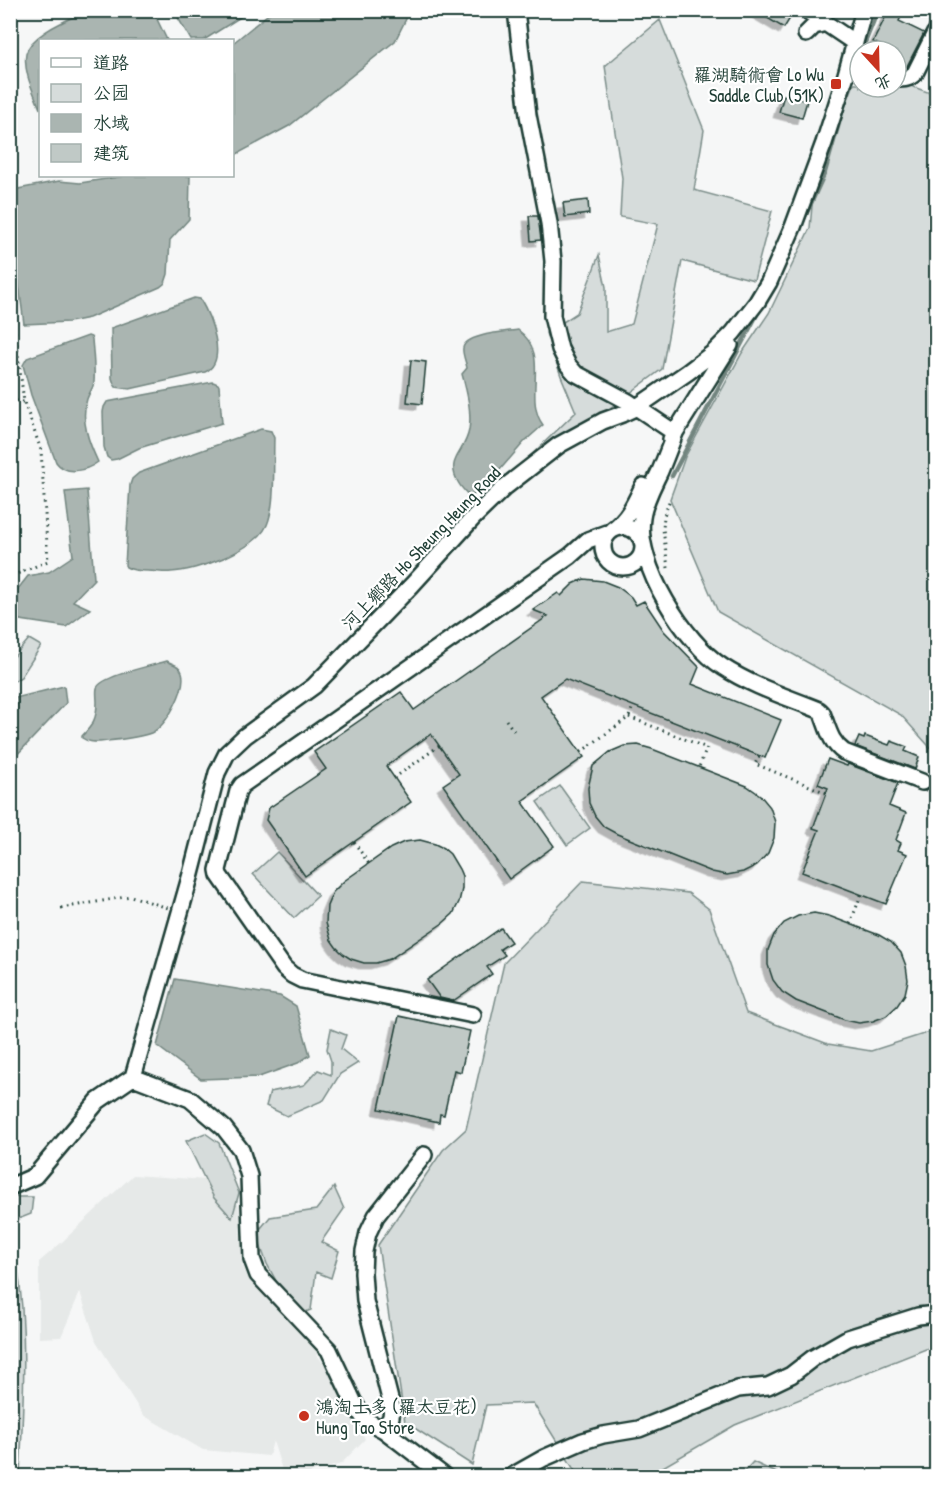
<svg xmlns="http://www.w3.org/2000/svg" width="947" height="1487" font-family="'Patrick Hand','LXGW WenKai TC',sans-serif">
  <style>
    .built { fill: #e6e9e8 }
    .green { fill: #d6dcdb; stroke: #7a8c88; stroke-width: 1.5 }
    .water { fill: #aab5b1; stroke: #72857f; stroke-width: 1.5 }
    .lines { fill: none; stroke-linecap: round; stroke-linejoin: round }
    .stream { stroke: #72857f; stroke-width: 4.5 }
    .building { fill: #c0c9c6; stroke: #1f3d34; stroke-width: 1.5; filter: url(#shadow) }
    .minor-casing { stroke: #1f3d34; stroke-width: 20 }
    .path { stroke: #1f3d34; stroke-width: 3; stroke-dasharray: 1.5 4.5; stroke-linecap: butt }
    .minor { stroke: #fff; stroke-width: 15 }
    .poi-dot { fill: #c8321e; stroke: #fff; stroke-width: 2 }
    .labels { text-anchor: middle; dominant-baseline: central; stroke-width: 4.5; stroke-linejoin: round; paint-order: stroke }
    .poi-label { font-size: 18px; fill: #1f3d34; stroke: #fff; text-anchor: end }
    .street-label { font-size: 18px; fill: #1f3d34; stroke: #fff }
  </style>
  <defs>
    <filter id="shadow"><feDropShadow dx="-5.5" dy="5.5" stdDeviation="0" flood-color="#0004"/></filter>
  </defs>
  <rect width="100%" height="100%" fill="#f6f7f7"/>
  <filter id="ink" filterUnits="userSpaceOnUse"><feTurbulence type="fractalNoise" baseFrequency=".0167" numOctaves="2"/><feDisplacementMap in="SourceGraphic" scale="12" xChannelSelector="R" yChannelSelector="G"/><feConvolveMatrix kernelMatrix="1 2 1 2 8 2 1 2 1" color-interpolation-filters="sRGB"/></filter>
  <g filter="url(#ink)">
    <path class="built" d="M133,1175L207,1180L239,1205L242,1264L251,1283L325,1347L317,1355L337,1381L365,1439L341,1464L299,1476H284L273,1441L269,1456L203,1450L143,1415L96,1341L80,1292L61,1337L39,1338V1262L62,1242Z"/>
    <path class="green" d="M660,20L704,130L694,190L772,211L754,280L682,261L662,369L598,417L527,459L576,412L561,376L546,333L577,313L599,255L606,287V332L632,324L658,224L620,217L622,178L605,66Z
      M854,84H860V87H896V85H908L936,95V754L901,715L718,612L670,499L685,457L742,353L769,313L810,228L814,184Z
      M29,639L41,646L21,677L11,683V660Z
      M560,786L590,828L567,845L537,802Z
      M277,852L318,896L294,918L253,874Z
      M583,881L688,893L709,909L746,1013L828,1044L871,1051L936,1030V1345L735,1425L649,1475L648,1476H578L533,1403L486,1405L472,1465L405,1422L378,1245L443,1150L466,1129L504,963Z
      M331,1029L346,1035L341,1049L358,1063L340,1074L324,1100L287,1116L266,1106L270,1092L304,1085L318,1070L331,1075V1061L327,1049Z
      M205,1133L219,1143L239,1193L232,1218L214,1198L186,1141Z
      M334,1187L344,1209L321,1242L339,1251L331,1278L316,1272L311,1310L295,1316L267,1264L256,1234L270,1217L316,1210Z
      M10,1189L15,1197H33L31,1214L11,1222Z
      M17,1263C28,1333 23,1405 20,1476H11L10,1266Z
      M753,1462L783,1476H740Z"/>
    <path class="water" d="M86,11H153L167,40H40V109C34,93 23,72 26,54C30,34 70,19 86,11Z
      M174,11H250L204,40H191Z
      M272,11H403L406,19L395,41L289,126L237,154H233V43Z
      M125,176H190V177L189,219L170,240L168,274L165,283L160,287L89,318L69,322L24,324L11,223V192L18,189L59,181L80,183Z
      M194,298L200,299C210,316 229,361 205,372L130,389L116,387L114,384L112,378L111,328Z
      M518,330C552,354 522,397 543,425L525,441L485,487L470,497C466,492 461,488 458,482C445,459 465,453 469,430C472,412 467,392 462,374L467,368C466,362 462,354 463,348C465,334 506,332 518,330Z
      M88,336L91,337L92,339C93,353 95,368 94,382C93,389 89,393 87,399C80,420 89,443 98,462C86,471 66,476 56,462L31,395L23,365L27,358Z
      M213,382L218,384L219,386L222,423L139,448L117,459L111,460L107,457L104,447L103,412L104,407L107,402Z
      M261,429L271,431L274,438C273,463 276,504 267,525C256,550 197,571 171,572C164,573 156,571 148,571C141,571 133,571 126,567L125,565L130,485L132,479L139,473Z
      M87,490L94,579L73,601L90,609L66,627L14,619C5,600 17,591 28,576L49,572L73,556L65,492Z
      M167,661C172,664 180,665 182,672C187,688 167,726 151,733C138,738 115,740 100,742C93,742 88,742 82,738V736C93,725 97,718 97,702C97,698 96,692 97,688C101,676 154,665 167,661Z
      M64,686L66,703L11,761V699Z
      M175,979L280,996L296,1006L310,1055L298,1063L259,1077L201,1079L157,1046Z"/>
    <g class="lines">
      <path class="stream" d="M864,51V45L878,10
        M851,83L860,57
        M803,221L825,172L845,102
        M672,476L761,307"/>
    </g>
    <path class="building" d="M754,10H783L792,15L784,28Z
      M889,10H893L902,15L899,21L924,33L906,68L896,63V51H892L873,42Z
      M784,95L807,101L802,118L779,112Z
      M588,200L589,214L565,217L563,203Z
      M529,216H538L541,240L531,241Z
      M411,360L426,362L422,404L407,402Z
      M584,579L603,581L618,587L631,597L636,605L644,601L664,631L699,667L692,684L781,720L765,758L565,679L541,696L584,757L522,801L554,846L509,879L443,785L459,774L431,734L386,766L411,802L305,876L266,820L269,808L326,769L314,752L401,692L414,710L548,616L533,610L558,593L561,596L573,584Z
      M865,736L889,745L891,741L907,747L905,751L919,757L915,769L855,746L859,737L864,739Z
      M638,745L652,749L747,786L760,795L770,807L775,822L774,838L768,853L757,865L743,872L727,875L712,872L617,834L604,827L595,816L589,803L588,788L593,766L610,752L624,746Z
      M828,759L847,766L848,764L898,783L889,806L906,813L896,840L901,843L898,850L907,854L886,904L802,872L819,830L813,828L828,788L818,784Z
      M420,840L435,844L443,848L450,854L459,869L462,876V889L459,902L453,914L443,923L390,959L376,963H364L351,959L343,954L336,947L331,940L326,923L327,906L333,892L344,881L391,848L404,842Z
      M814,913L829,916L879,935L891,942L901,953L906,966L908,980L905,994L897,1006L886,1016L873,1021L859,1023L845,1020L796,1001L782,992L773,980L768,965V950L774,935L784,923L798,916Z
      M501,928L511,942L500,949L505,955L487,967L492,974L453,1001L440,998L427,980Z
      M399,1016L470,1031L461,1072L454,1070L444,1115L440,1114L439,1122L379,1109Z"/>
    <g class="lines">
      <defs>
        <path id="minor" d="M516,10L528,115L549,223L553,261L552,316L560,349L568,365L575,373L627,401L675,433
          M806,10L855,43
          M806,34L814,26L826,23
          M896,79C904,79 909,79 915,73L935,33
          M675,433C670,446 665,459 660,471C653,486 644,502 642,518C635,564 685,643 723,667C752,686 787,697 819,710L822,713C828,728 830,742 844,752L922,782
          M671,439L730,345
          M603 547a20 20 0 1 1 40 0a20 20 0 1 1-40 0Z
          M612,530C628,519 635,503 643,486
          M473,1015L302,980L292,975L284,968L219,875L218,870L238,791L242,785L570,556L588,540L607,533
          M133,1077L191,874L217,773L227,753L245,736L314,686L412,585L474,517L505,487L559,445L603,421L622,414L637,407L688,372L713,353L733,333L757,302L769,282L793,227L824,143L845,78L864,10
          M133,1077L190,1099L224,1128L241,1150L249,1176L252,1259L258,1275L329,1350L353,1401L365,1420L384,1430L444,1476
          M10,1187L35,1176L98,1101L133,1077
          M384,1430L391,1417L392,1407L365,1301L363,1273L364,1251L368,1233L376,1216L424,1155
          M512,1476L544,1458L583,1441L603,1435L639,1429L738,1389L768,1386L791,1375L813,1358L848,1338L918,1316L936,1314"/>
      </defs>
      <use href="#minor" class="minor-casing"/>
      <path class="path" d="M10,290L24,402L41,450L48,561L17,574L10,569
        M10,400L24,402
        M668,568L663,529L664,516L670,499
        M629,717L707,748L699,767
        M506,720L516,734
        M581,752L629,717L633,706
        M759,756L755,764L827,793
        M394,778L439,746
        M354,842L369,864
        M61,908L131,896L168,908
        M850,924L861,895"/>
      <use href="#minor" class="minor"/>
    </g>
  </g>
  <g class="poi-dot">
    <rect x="830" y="78" width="12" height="12" rx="3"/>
    <circle cx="304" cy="1416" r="6"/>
  </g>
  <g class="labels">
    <g class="poi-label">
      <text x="824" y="74">羅湖騎術會 Lo Wu<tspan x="824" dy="21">Saddle Club (51K)</tspan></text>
      <text x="316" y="1406" text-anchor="start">鴻淘士多 (羅太豆花)<tspan x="316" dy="21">Hung Tao Store</tspan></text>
    </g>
    <g class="street-label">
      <text transform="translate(421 548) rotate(-46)">河上鄉路 Ho Sheung Heung Road</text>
    </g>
  </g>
  <rect width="947" height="1487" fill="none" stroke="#fff" stroke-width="36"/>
  <rect x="18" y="18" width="911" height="1451" fill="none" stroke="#1f3d34" stroke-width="2" filter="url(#ink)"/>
  <rect x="39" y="39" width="195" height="138" fill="#ffffff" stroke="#a5b1ae" stroke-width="1.5"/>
  <rect x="51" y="58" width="30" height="9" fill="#ffffff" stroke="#a5b1ae" stroke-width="1.5"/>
  <text x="93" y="69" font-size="18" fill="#1f3d34">道路</text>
  <rect x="51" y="84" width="30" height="18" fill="#d6dcdb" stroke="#a5b1ae" stroke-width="1.5"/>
  <text x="93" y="99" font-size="18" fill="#1f3d34">公园</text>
  <rect x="51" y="114" width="30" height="18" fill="#aab5b1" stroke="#a5b1ae" stroke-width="1.5"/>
  <text x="93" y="129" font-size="18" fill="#1f3d34">水域</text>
  <rect x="51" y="144" width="30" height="18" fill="#c0c9c6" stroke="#a5b1ae" stroke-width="1.5"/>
  <text x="93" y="159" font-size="18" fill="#1f3d34">建筑</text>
  <g transform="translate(878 69) rotate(158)"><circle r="28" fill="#ffffff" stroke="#a5b1ae" stroke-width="1.5"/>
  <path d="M0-4.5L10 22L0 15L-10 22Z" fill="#c8321e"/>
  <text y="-9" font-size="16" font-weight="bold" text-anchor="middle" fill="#1f3d34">北</text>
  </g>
</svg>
